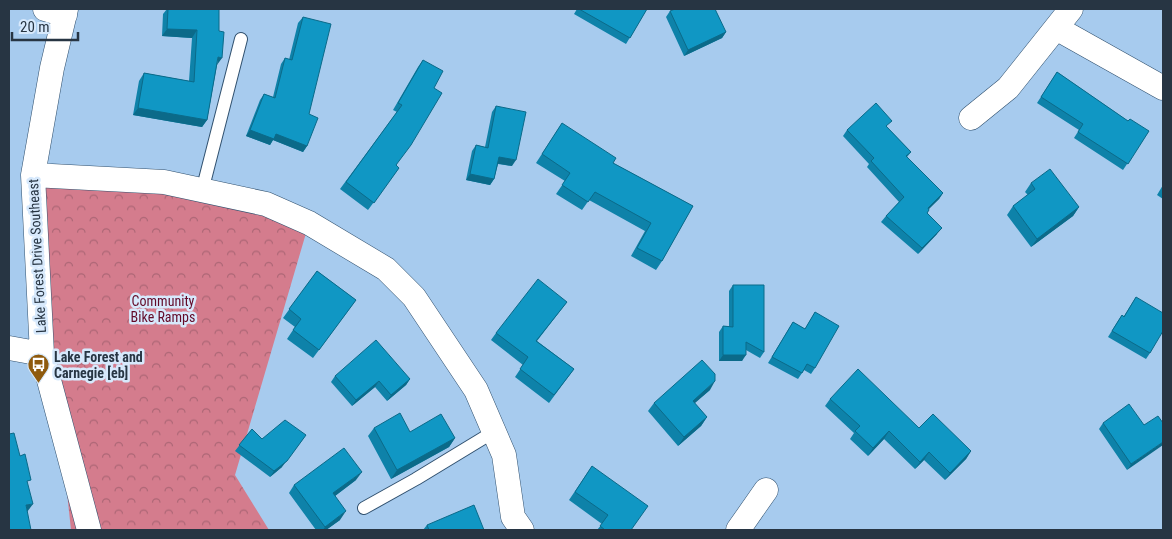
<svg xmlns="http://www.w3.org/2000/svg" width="1172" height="539" font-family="'Roboto Condensed',sans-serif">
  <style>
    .forest { fill: url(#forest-crowns) }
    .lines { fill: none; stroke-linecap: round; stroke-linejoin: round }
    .service-casing { stroke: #31516f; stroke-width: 14 }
    .minor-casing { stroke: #31516f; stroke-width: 25 }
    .service { stroke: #fff; stroke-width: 12 }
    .minor { stroke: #fff; stroke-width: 24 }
    .wall { fill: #0e82a9 }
    .shaded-wall { fill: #0b6a89 }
    .building { fill: #1097c4; stroke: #0b6a89 }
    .labels { text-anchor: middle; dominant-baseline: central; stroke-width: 5; stroke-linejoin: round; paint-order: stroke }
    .street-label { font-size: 14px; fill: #273543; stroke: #d7e9fc }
    .park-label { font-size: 14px; fill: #630a28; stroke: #d7e9fc }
    .poi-label { font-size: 14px; font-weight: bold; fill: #273543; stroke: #d7e9fc; text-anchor: start }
  </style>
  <defs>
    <pattern id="forest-crowns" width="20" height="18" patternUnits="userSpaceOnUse" patternTransform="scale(1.25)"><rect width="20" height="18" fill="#d47c8d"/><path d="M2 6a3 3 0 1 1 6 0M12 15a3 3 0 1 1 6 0" fill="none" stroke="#ac6675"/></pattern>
  </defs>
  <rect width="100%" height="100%" fill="#a7cbee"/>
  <path class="forest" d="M33,175L266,204L309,223L235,475L269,530H71Z"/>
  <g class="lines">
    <defs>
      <path id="service" d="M202,191L241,39
        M364,508L416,479L495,431"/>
      <path id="minor" d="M45,9L65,15
        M66,9L52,68L33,175L42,354L89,530
        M1056,28L1163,88
        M971,118L1008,88L1071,9
        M33,175L164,182L266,204L309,223L386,269L414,297L476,390L504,455L513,517L522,530
        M9,348L42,354
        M738,530L766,490"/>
    </defs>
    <use href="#service" class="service-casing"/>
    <use href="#minor" class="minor-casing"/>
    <use href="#service" class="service"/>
    <use href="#minor" class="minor"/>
  </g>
  <path class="wall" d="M167,9H219L217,65L207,120L202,127L133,115L139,81L144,73L189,81L192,38L162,36L163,14Z
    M577,9H647L626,44L574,14Z
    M670,11L726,32L722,38L684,56L666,17Z
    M303,17L309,114L307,146L303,152L273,140L270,145L246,136L260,100L264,94L273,97L281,64L285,58L289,60L298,23Z
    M423,60L434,88L396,165L399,168L368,210L340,189L397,112L393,110L418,67Z
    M1057,72L1128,121L1149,131L1123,170L1074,138L1079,130L1037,103Z
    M496,106L512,166L498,164L494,179L490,185L466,180L472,151L476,145L485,147L492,112Z
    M562,123L613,163L693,206L662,261L656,270L631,256L645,231L589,200L582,210L556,194L565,181L536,163Z
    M887,127L911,152L907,157L943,193L939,199L928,209L929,210L927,213L937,234L918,254L881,222L886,216L899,202L867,167L869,164L843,136L847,130Z
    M1031,183L1079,207L1073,216L1031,247L1007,215L1013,206L1028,195L1025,192Z
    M1163,185V199L1157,195Z
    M317,271L356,300L313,358L287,339L295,327L283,318Z
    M733,285L764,352L760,358L746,350L742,361H719V332L723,326H729V291Z
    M1136,297L1150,353L1146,359L1108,337L1118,321L1122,315L1124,316Z
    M567,302L537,341L574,369L549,403L515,377L523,365L491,340L496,333Z
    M815,312V368L811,374L804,370L798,379L768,363L793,322L805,329Z
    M335,376L410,379L406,385L387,401L375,387L352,406L331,382Z
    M710,390L694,403L707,417L701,426L678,446L648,411L654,403Z
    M830,399L919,428L971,451L966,459L945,480L924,460L915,469L884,439L868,456L850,439L854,433L825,406Z
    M1103,423L1144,425L1163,423L1127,470L1099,429Z
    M374,428L410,432L455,438L449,447L391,479L368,436Z
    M252,429L282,467L270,477L235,451Z
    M592,466L631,530H597L602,524L569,500Z
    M356,480L335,496L340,520L326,530H316L289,493L294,485Z
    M427,525L484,530H423Z"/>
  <path class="shaded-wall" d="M167,29L197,30L192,38L162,36Z
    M726,32L722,38L684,56L688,50Z
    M218,57L222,58L217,65Z
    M138,108L207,120L202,127L133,115Z
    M250,130L276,134L307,146L303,152L273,140L270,145L246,136Z
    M499,157L516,160L512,166L495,163Z
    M470,174L494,179L490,185L466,180Z
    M943,193L939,199L924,214L928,208Z
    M1079,207L1073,216L1031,247L1037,239Z
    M942,228L937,234L918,254L922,248Z
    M723,355H746L742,361H719Z
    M410,379L406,385L387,401L391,395Z
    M379,381L375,387L352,406L356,400Z
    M715,381L710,390L687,410L693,401Z
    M707,417L701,426L678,446L684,437Z
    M889,431L884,439L868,456L873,448Z
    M306,435L282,467L270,477L274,471Z
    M455,438L449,447L391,479L397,470Z
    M1163,442V445L1127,470L1131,464Z
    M971,451L966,459L945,480L950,473Z
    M929,452L924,460L915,469L920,462Z
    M362,472L356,480L327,502L333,493Z
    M33,504L27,512L26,505Z
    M346,511L340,520L326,530H323L325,527Z"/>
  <path class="building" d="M168,9H219V31L224,32L222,58L218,57L207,120L138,108L144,73L194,82L197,30L167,29Z
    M579,9H647L630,38Z
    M675,9H715L726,32L688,50L670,11Z
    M303,17L331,24L309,114L318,118L307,146L276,134L274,139L250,130L264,94L275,98L285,58L292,60Z
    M423,60L443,71L434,88L442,93L411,145L396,165L399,168L374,203L346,182L402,105L398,103Z
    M1057,72L1128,121L1130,119L1149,131L1128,164L1078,132L1083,124L1041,97Z
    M876,103L892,121L886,126L911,152L906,156L943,193L928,208L929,210L927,213L942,228L922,248L886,216L904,197L871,161L874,158L847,130Z
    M496,106L526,112L516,160L499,157L494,179L470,174L476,145L488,148Z
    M562,123L616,158L613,163L693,206L662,261L637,248L651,223L595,192L588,202L562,185L570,173L542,154Z
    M1050,169L1079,207L1037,239L1013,206L1035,189L1031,183Z
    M317,271L356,300L319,350L293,330L301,319L289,309Z
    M538,279L567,302L536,341L574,369L554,395L520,369L528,357L496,333Z
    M733,285H764V352L746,342V355H723V326L733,327Z
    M1136,297L1163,313V331L1150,353L1112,331L1122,315L1124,317Z
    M815,312L839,326L815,368L807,364L802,373L772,357L793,322L805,329Z
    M376,340L410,379L391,395L379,381L356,400L335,376Z
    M702,360L715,374V381L693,401L707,417L684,437L654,403Z
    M858,369L919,428L933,414L971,451L950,473L929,452L920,462L889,431L873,448L855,431L860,426L830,399Z
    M1129,404L1144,425L1158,416L1163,423V442L1131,464L1103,423Z
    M400,413L410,432L441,414L455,438L397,470L374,428Z
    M285,420L306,435L287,461L274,471L239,445L252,429L262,439Z
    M14,433L20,456L25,454L31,480L27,481L33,504L26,505L31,530H9V434Z
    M344,448L362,472L333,493L346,511L325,527L294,485Z
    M592,466L648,506L631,530H605L600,526L608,515L575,492Z
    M474,505L484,530H429L427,525Z"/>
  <defs>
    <symbol id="bus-pin" viewBox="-11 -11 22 30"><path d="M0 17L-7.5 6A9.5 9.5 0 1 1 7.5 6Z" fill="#8f5a0d" stroke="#d7e9fc"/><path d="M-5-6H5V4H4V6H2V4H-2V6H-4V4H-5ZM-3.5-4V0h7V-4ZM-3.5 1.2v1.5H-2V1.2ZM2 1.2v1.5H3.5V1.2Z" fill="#fff"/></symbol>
  </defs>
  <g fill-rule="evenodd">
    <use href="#bus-pin" x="26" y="352" width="25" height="34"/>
  </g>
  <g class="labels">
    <g class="street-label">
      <text transform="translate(37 256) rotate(-93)">Lake Forest Drive Southeast</text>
    </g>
    <g class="park-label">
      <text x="163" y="301">Community<tspan x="163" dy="16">Bike Ramps</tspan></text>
    </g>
    <g class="poi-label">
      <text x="54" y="357">Lake Forest and<tspan x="54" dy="16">Carnegie [eb]</tspan></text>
    </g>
  </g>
  <rect width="1172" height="539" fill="none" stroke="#273543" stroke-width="20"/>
  <path d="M12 32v8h66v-8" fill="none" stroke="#273543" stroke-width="2.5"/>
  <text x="20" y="32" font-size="15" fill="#273543" stroke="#d7e9fc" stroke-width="4" paint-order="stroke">20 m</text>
</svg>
